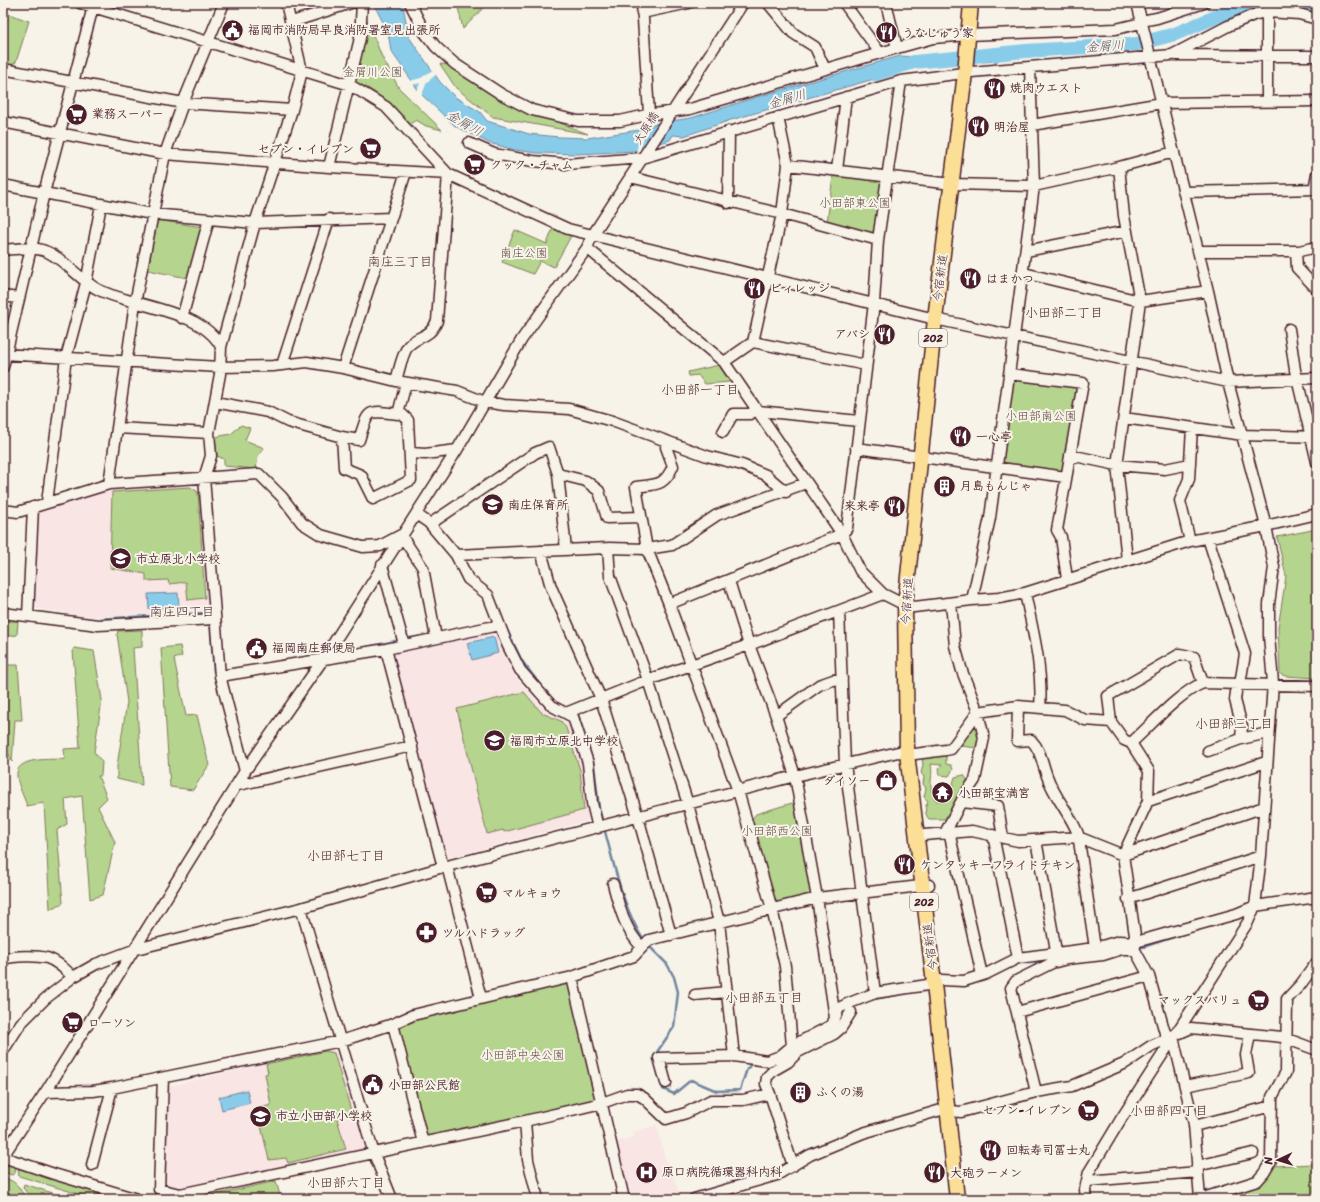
<svg xmlns="http://www.w3.org/2000/svg" width="1320" height="1202" font-family="Sriracha,'Klee One',sans-serif">
  <style>
    .built { fill: #f8e5e4 }
    .green { fill: #b5d48d; stroke: #807a5c }
    .water { fill: #89ccea; stroke: #70879e }
    .pier { fill: #f7f3e8 }
    .lines { fill: none; stroke-linecap: round; stroke-linejoin: round }
    .stream { stroke: #70879e; stroke-width: 2.5 }
    .river { stroke: #89ccea; stroke-width: 14 }
    .minor-casing { stroke: #4a1f2b; stroke-width: 13 }
    .highway-casing { stroke: #4a1f2b; stroke-width: 17 }
    .minor { stroke: #f7f3e8; stroke-width: 10 }
    .highway { stroke: #fbdf96; stroke-width: 14 }
    .labels { text-anchor: middle; dominant-baseline: central; stroke-width: 4; stroke-linejoin: round; paint-order: stroke }
    .shield { fill: #f7f3e8; stroke: #7e5f64; stroke-width: 1 }
    .shield-label { font-size: 11px; font-weight: bold; fill: #4a1f2b }
    .poi-label { font-size: 12px; font-weight: bold; fill: #4a1f2b; stroke: #f7f3e8; text-anchor: start }
    .park-label { font-size: 12px; fill: #654c44; stroke: #f7f3e8 }
    .street-label { font-size: 12px; fill: #4a1f2b; stroke: #f7f3e8 }
    .water-label { font-size: 13px; font-style: italic; fill: #5d5364; stroke: #f7f3e8 }
    .neighbourhood-label { font-size: 13px; fill: #4a1f2b; stroke: #f7f3e8 }
  </style>
  <rect width="100%" height="100%" fill="#f7f3e8"/>
  <filter id="ink" filterUnits="userSpaceOnUse"><feTurbulence type="fractalNoise" baseFrequency=".025" numOctaves="2"/><feDisplacementMap in="SourceGraphic" scale="8" xChannelSelector="R" yChannelSelector="G"/><feConvolveMatrix kernelMatrix="1 2 1 2 8 2 1 2 1" color-interpolation-filters="sRGB"/></filter>
  <g filter="url(#ink)">
    <path class="built" d="M195,485L201,490L210,610L92,617L34,608L38,511L73,499L110,490Z
      M493,633L497,636L511,670L519,681L545,710L569,725L583,769L590,820L443,859L394,654L398,651Z
      M334,1047L365,1146L362,1151L180,1190L165,1186L166,1087Z
      M657,1125L664,1155L681,1197L676,1199H629L615,1142L634,1137L633,1132Z"/>
    <path class="green" d="M457,3H486L487,4L463,29Z
      M3,12L29,21L16,62L10,66L3,65Z
      M365,15L382,57L399,88L442,130L426,126L416,120L410,124C394,109 379,91 358,84L356,79Z
      M440,64L450,65L501,99L588,134L493,117L456,88Z
      M833,176L884,180L876,235L827,223Z
      M157,220L202,227L187,278L148,270Z
      M553,228L571,236L554,267L540,261L533,274L502,262L515,230L547,244Z
      M719,365L730,382L705,384L698,375L689,376L688,372Z
      M1013,377L1080,385L1065,475L1000,465Z
      M241,425L250,428L245,440L264,448L258,456L256,469L224,466V459L217,456L215,437L231,434Z
      M190,487L198,492L205,598L188,600L186,582L169,584L168,580L146,581V574L110,568L112,492Z
      M1317,529V678L1285,676L1280,674L1278,628L1286,576L1277,537Z
      M7,621H18L17,635L8,636V665H18L22,720H15L12,762L3,740V635Z
      M142,630V647L133,648L142,785L117,779V766L127,702L117,634L118,631Z
      M180,646L182,656L174,659L186,716L197,715L209,765L193,790L170,787L161,648Z
      M74,648L94,651L102,700L94,752L102,762L101,776H98L107,798L98,807L115,842L103,895L90,899L82,796L65,799L67,824L57,830L63,903L50,909L44,803L27,806C24,797 18,786 17,776C15,756 52,760 65,759L64,749L80,748L73,650Z
      M524,692L542,713L561,721L566,728L580,770L584,810L504,832L503,830L487,834L457,709Z
      M972,724L977,725L981,738L978,748L960,746L958,745Z
      M946,753V764L951,765L953,769L949,776L940,775L939,768L942,765L931,764C934,776 926,790 937,801C953,800 951,788 955,777L964,775L969,783L946,819H929C924,814 925,806 928,801L924,797L926,788L923,784L924,777L921,773L923,765L922,758Z
      M792,803L795,806L812,892L809,896L777,904L774,903L751,820L756,814Z
      M572,977L602,1103L423,1143L397,1022Z
      M326,1051L334,1053L352,1114L337,1119L346,1149L288,1163L286,1158L269,1160L257,1109L271,1105L265,1074L268,1073L266,1064Z
      M3,1162L16,1167L15,1173L12,1175L3,1172Z
      M1313,1164L1317,1167V1199H1223C1243,1191 1266,1187 1274,1166Z
      M21,1169L120,1199H95L19,1176L18,1170Z
      M3,1178C18,1181 18,1188 27,1199H4Z
      M276,1181L281,1199H206V1197Z
      M24,1184L72,1199H32L23,1188Z"/>
    <path class="water" d="M373,3H399L403,6L409,37L440,82L455,97L480,112L487,121L529,134L559,137L587,138L639,130L658,123L691,118L757,97L900,56L956,60L1000,53L998,61L953,64L919,62L896,65L888,75L731,120L684,136L673,135L670,140L634,151L578,154L537,153L515,150L489,143L455,126L421,94L391,51L388,32Z
      M178,593L179,607L149,609L148,594Z
      M210,612V615L100,622V618Z
      M494,637L498,653L472,660L467,643Z
      M247,1090L250,1103L222,1110L219,1097Z"/>
    <path class="pier" d="M983,54L982,64L956,66L957,58Z
      M434,69L437,74L427,82L421,97L417,92L420,83L412,85L410,81L421,78Z
      M647,125L640,151L636,153L642,127Z"/>
    <g class="lines">
      <path class="stream" d="M210,621L214,672
        M506,628L522,661L544,690
        M405,639L433,634
        M368,647L400,640
        M576,715L579,717L594,765L599,808L603,823
        M604,828C615,867 622,906 644,941
        M648,945L667,964L674,977L678,992L674,1027L655,1055L656,1057
        M1137,946L1143,947L1183,934
        M985,979L1019,963H1039L1048,960
        M869,1000L917,991
        M1317,1004V1028
        M838,1023L848,1009
        M763,1065L769,1067L773,1065
        M662,1085L663,1089L674,1094L691,1080L717,1091L740,1090L747,1069L752,1063"/>
      <path class="river" d="M1299,3L1317,6
        M875,74L914,62L1026,51L1137,44L1175,34L1239,7L1259,3"/>
      <defs>
        <path id="minor" d="M80,3L350,85L386,107L448,174L437,321C429,339 420,334 409,345C402,353 399,371 396,381
          M410,3L425,33L436,47L455,64L501,94L532,110L578,121H620L647,115L690,109L897,48
          M642,3L649,114
          M768,3L793,33L815,47L825,69
          M844,3L880,53
          M886,3L897,48L933,38L968,35L1116,29L1141,23
          M1267,12V101
          M642,13L689,3
          M1141,21L1157,18L1204,3
          M292,22L351,3
          M1175,55L1317,56
          M3,69L183,103L292,110
          M3,122L165,154L329,167L448,174L568,229L935,319L1228,382L1317,378
          M1032,125L1162,103L1317,101
          M469,143L494,154L533,161L566,164L642,158L901,81L971,72L1172,55L1228,26L1256,14L1267,12L1299,14L1317,19
          M788,165L952,184L1034,186L1119,167L1174,152
          M329,167L360,38L362,3
          M1119,167L1124,216L1140,301L1117,465L1127,560
          M837,170L846,97
          M630,177L782,214L878,240
          M3,185L152,214L209,219L255,223L391,218
          M1314,189L1317,174
          M1184,192L1317,189
          M728,203L729,131
          M587,248L724,362L842,534L860,571L883,594L905,605L914,607L972,600L990,518L1034,186L1030,67
          M3,250C16,249 33,246 45,251C64,258 80,281 99,290C134,307 203,310 221,347
          M1026,251L1127,231
          M1198,251H1299L1317,247
          M1296,251L1297,268L1317,289
          M1024,273L1140,301L1208,291
          M3,296L18,298
          M182,318L209,219
          M1289,329L1295,370L1317,462
          M753,342L866,365
          M3,354L219,367L273,366L307,362L343,368L396,381L457,391L485,402L504,405L569,409L612,421L707,456L742,465L766,475L786,492
          M724,362L753,342L782,214L788,165L778,117
          M282,365L329,219
          M3,367L44,193L94,3
          M343,368L406,172
          M1010,374L1083,383L1057,530L1061,537L1067,579
          M215,402L268,412L288,422L342,437L359,440C369,409 366,410 398,414L406,383
          M758,411L859,421
          M1124,418L1243,435L1317,437
          M117,428L209,433
          M723,432L733,414H750L757,409
          M342,437L344,468L361,475L373,499L411,480L408,420L403,415L398,414
          M667,441L666,447L673,466C664,487 656,484 636,487L647,549L669,604L842,534L847,528L874,303L878,240L901,81
          M856,448L1066,477
          M411,453L425,454L457,450
          M1070,455L1117,465L1165,469L1190,464
          M558,474L566,550
          M109,484L135,303L165,154L183,103L224,3
          M47,502L66,358L86,283L101,205
          M3,510L18,512L109,484L259,474L282,497L302,523L321,535L363,547L380,546L401,535L423,568L436,638
          M416,514L429,523L456,555L468,579L488,595L507,644L520,670L552,706L573,717L588,763L592,803L598,828
          M430,524L535,453L549,447L558,474L586,481L599,491L607,518L641,517
          M1208,538L1245,654L1240,684
          M1190,541L1180,501L1189,479L1192,428
          M608,548L610,576L648,680L688,804L719,922L734,1056
          M541,551L551,587L601,699L638,817L671,935
          M456,555L608,548L647,549L672,545L717,515L806,483
          M382,565L404,644
          M729,581L749,645L776,716L795,776L817,898L835,1018
          M1025,593C1033,632 1043,668 1040,708
          M972,600L999,598L1025,593L1190,541L1266,526L1317,514
          M839,611L845,764L875,993
          M3,613L98,625L215,619
          M28,616L33,507
          M386,649L443,867
          M220,676L386,649L499,625
          M1237,684L1235,700L1242,726L1241,739
          M1018,706L1017,741L1031,740C1041,750 1042,763 1047,776C1054,797 1070,813 1078,834L1095,948
          M566,713L648,680L749,645L883,594
          M776,716L819,685L833,680L842,679
          M1131,743C1150,726 1180,692 1203,683
          M1208,751L1241,739L1268,733
          M245,771L220,676L204,478L211,456L209,433L220,374L221,347L255,223L292,110L302,71L286,3
          M238,785L412,746
          M1148,801L1266,762
          M961,802L998,806L1003,838
          M949,832L982,975
          M945,833L964,796L975,780L984,738L978,712L962,671L955,646L951,603
          M924,835L972,831L1018,841L1078,837L1123,855L1264,807
          M993,835L1018,958L1095,948L1119,941L1136,942L1236,914L1255,906L1317,897
          M1036,840L1056,951
          M447,866L481,998
          M613,884C619,906 625,931 642,947
          M1128,899L1261,856
          M301,908L374,1154L392,1199
          M1134,951L1136,942L1123,855L1148,801L1149,771L1131,743L1124,740L1111,722L1108,696L1180,654L1194,657L1203,683L1317,686
          M3,959C15,956 35,955 47,958C57,961 66,970 73,977
          M572,977L624,1199
          M941,980L964,981L986,974L1018,958
          M695,995L727,992
          M1017,1012L1149,976
          M393,1024L423,1143
          M1173,1037L1194,1124L1200,1199
          M792,1046L832,1025L839,1008L847,1004L875,993L934,984
          M3,1051L21,1023L45,999L73,977L96,964L136,949L301,908L443,867L795,776L898,752L915,754L946,750L951,749L978,712L1018,706L1065,710L1085,720L1111,722
          M163,1078L159,1189L180,1194L525,1121L602,1103L627,1094H637L644,1098L666,1119L686,1113L711,1100H743L770,1094L793,1166
          M666,1083L659,1058L734,1056L767,1061L780,1056L792,1046L785,966L772,909L738,791L669,604
          M1185,1086L1249,1073L1246,1055L1250,1034
          M46,1092L93,1091L112,1088L341,1041L393,1024L413,1015L572,977L634,956L649,940L817,898L929,885
          M1036,1092L1011,988L1016,981L1052,963L1067,959L1103,955L1122,949H1129L1136,952L1149,976L1165,1033L1173,1037
          M770,1094L766,1084L767,1077L774,1070L788,1062L798,1052L834,1034L841,1028L851,1012
          M525,1121L528,1160L538,1199
          M1194,1126L1272,1106
          M3,1156L48,1088L245,771L322,661L416,514L457,450L522,339L587,248L592,236L743,3
          M3,1157L54,1174L137,1199
          M92,1165L112,1088
          M1197,1166L1253,1153
          M1087,1181L1198,1172
          M694,1199L777,1175L810,1155L863,1133L941,1110L961,1112L1036,1092L1072,1086L1124,1064L1151,1046L1191,1028L1282,1037L1317,1050
          M1086,1199L1085,1189L1089,1172L1121,1119L1248,922L1255,906L1261,856L1273,683L1269,636V604L1274,567L1266,526L1228,382L1208,291L1137,3
          M1200,1199L1257,1181L1264,1173L1271,1161L1272,1097L1286,1072L1287,999L1301,984L1317,962"/>
        <path id="highway" d="M957,1199L934,984L907,753L905,605L935,319L965,73L971,3"/>
      </defs>
      <use href="#minor" class="minor-casing"/>
      <use href="#highway" class="highway-casing"/>
      <use href="#minor" class="minor"/>
      <use href="#highway" class="highway"/>
    </g>
  </g>
  <defs>
    <symbol id="civic-disc" viewBox="-11 -11 22 22"><circle r="9.5" fill="#4a1f2b" stroke="#f7f3e8"/><path d="M-.6-6.5H3V-4.5H.6V-3L4-1V1h2V6H-6V1h2V-1L-.6-3ZM-1.2 2.5V6h2.4V2.5Z" fill="#fff"/></symbol>
    <symbol id="restaurant-disc" viewBox="-11 -11 22 22"><circle r="9.5" fill="#4a1f2b" stroke="#f7f3e8"/><path d="M-5-6h1v4h1v-4h1v4h1v-4h1v5L-1.5 .5V6h-2V.5L-5-1ZM5-6V6H3V1.5H1.5Q1.5-4 5-6Z" fill="#fff"/></symbol>
    <symbol id="supermarket-disc" viewBox="-11 -11 22 22"><circle r="9.5" fill="#4a1f2b" stroke="#f7f3e8"/><path d="M-6-5.5h2.5l.6 2H6L4.5 2H-2.5L-4.4-4H-6ZM-1.5 3.2a1.3 1.3 0 1 0 .1 0ZM3 3.2a1.3 1.3 0 1 0 .1 0Z" fill="#fff"/></symbol>
    <symbol id="building-disc" viewBox="-11 -11 22 22"><circle r="9.5" fill="#4a1f2b" stroke="#f7f3e8"/><path d="M-4-6H4V6H1V3H-1V6H-4ZM-2.5-4.3h1.7v1.8h-1.7ZM.8-4.3h1.7v1.8H.8ZM-2.5-1h1.7V.8h-1.7ZM.8-1h1.7V.8H.8Z" fill="#fff"/></symbol>
    <symbol id="school-disc" viewBox="-11 -11 22 22"><circle r="9.5" fill="#4a1f2b" stroke="#f7f3e8"/><path d="M0-5L7-2L0 1L-7-2ZM-4 1L0 2.5L4 1V4Q0 6-4 4Z" fill="#fff"/></symbol>
    <symbol id="shop-disc" viewBox="-11 -11 22 22"><circle r="9.5" fill="#4a1f2b" stroke="#f7f3e8"/><path d="M-5-2.5h2.3a2.7 3.5 0 0 1 5.4 0H5L5.5 6h-11ZM-1.5-2.5h3a1.5 2.3 0 0 0-3 0Z" fill="#fff"/></symbol>
    <symbol id="temple-disc" viewBox="-11 -11 22 22"><circle r="9.5" fill="#4a1f2b" stroke="#f7f3e8"/><path d="M0-6L5-2H3V0L6.5 2.5H4V6H1.5V3h-3V6H-4V2.5H-6.5L-3 0V-2H-5Z" fill="#fff"/></symbol>
    <symbol id="pharmacy-disc" viewBox="-11 -11 22 22"><circle r="9.5" fill="#4a1f2b" stroke="#f7f3e8"/><path d="M-2-6h4v4h4v4h-4v4h-4v-4h-4v-4h4Z" fill="#fff"/></symbol>
    <symbol id="hospital-disc" viewBox="-11 -11 22 22"><circle r="9.5" fill="#4a1f2b" stroke="#f7f3e8"/><path d="M-5-5h3v3.5h4V-5h3V5h-3V1.5h-4V5h-3Z" fill="#fff"/></symbol>
  </defs>
  <g fill-rule="evenodd">
    <use href="#civic-disc" x="220" y="18" width="25" height="25"/>
    <use href="#restaurant-disc" x="874" y="20" width="25" height="25"/>
    <use href="#restaurant-disc" x="982" y="76" width="25" height="25"/>
    <use href="#supermarket-disc" x="64" y="102" width="25" height="25"/>
    <use href="#restaurant-disc" x="966" y="114" width="25" height="25"/>
    <use href="#supermarket-disc" x="358" y="136" width="25" height="25"/>
    <use href="#supermarket-disc" x="462" y="152" width="25" height="25"/>
    <use href="#restaurant-disc" x="958" y="266" width="25" height="25"/>
    <use href="#restaurant-disc" x="742" y="276" width="25" height="25"/>
    <use href="#restaurant-disc" x="872" y="322" width="25" height="25"/>
    <use href="#restaurant-disc" x="948" y="424" width="25" height="25"/>
    <use href="#building-disc" x="932" y="474" width="25" height="25"/>
    <use href="#school-disc" x="480" y="492" width="25" height="25"/>
    <use href="#restaurant-disc" x="882" y="494" width="25" height="25"/>
    <use href="#school-disc" x="108" y="546" width="25" height="25"/>
    <use href="#civic-disc" x="244" y="636" width="25" height="25"/>
    <use href="#school-disc" x="482" y="728" width="25" height="25"/>
    <use href="#shop-disc" x="874" y="768" width="25" height="25"/>
    <use href="#temple-disc" x="930" y="780" width="25" height="25"/>
    <use href="#restaurant-disc" x="892" y="852" width="25" height="25"/>
    <use href="#supermarket-disc" x="474" y="880" width="25" height="25"/>
    <use href="#pharmacy-disc" x="414" y="920" width="25" height="25"/>
    <use href="#supermarket-disc" x="1246" y="988" width="25" height="25"/>
    <use href="#supermarket-disc" x="60" y="1010" width="25" height="25"/>
    <use href="#civic-disc" x="360" y="1072" width="25" height="25"/>
    <use href="#building-disc" x="788" y="1080" width="25" height="25"/>
    <use href="#supermarket-disc" x="1076" y="1098" width="25" height="25"/>
    <use href="#school-disc" x="248" y="1104" width="25" height="25"/>
    <use href="#restaurant-disc" x="978" y="1138" width="25" height="25"/>
    <use href="#hospital-disc" x="634" y="1160" width="25" height="25"/>
    <use href="#restaurant-disc" x="922" y="1160" width="25" height="25"/>
  </g>
  <g class="labels">
    <g class="shield">
      <rect x="919" y="329" width="28" height="18" rx="3"/>
      <rect x="910" y="893" width="28" height="18" rx="3"/>
    </g>
    <g class="shield-label">
      <text x="933" y="338">202</text>
      <text x="924" y="902">202</text>
    </g>
    <g class="poi-label">
      <text x="248" y="30">福岡市消防局早良消防署室見出張所</text>
      <text x="902" y="33">うなじゅう家</text>
      <text x="1010" y="88">焼肉ウエスト</text>
      <text x="92" y="114">業務スーパー</text>
      <text x="994" y="127">明治屋</text>
      <text x="354" y="149" text-anchor="end">セブン・イレブン</text>
      <text x="490" y="165">クック・チャム</text>
      <text x="986" y="279">はまかつ</text>
      <text x="770" y="288">ビィレッジ</text>
      <text x="870" y="334" text-anchor="end">アバシ</text>
      <text x="976" y="437">一心亭</text>
      <text x="960" y="486">月島もんじゃ</text>
      <text x="508" y="505">南庄保育所</text>
      <text x="880" y="506" text-anchor="end">来来亭</text>
      <text x="136" y="559">市立原北小学校</text>
      <text x="272" y="648">福岡南庄郵便局</text>
      <text x="510" y="741">福岡市立原北中学校</text>
      <text x="870" y="781" text-anchor="end">ダイソー</text>
      <text x="958" y="793">小田部宝満宮</text>
      <text x="920" y="865">ケンタッキーフライドチキン</text>
      <text x="502" y="893">マルキョウ</text>
      <text x="442" y="933">ツルハドラッグ</text>
      <text x="1242" y="1000" text-anchor="end">マックスバリュ</text>
      <text x="88" y="1023">ローソン</text>
      <text x="388" y="1085">小田部公民館</text>
      <text x="816" y="1092">ふくの湯</text>
      <text x="1072" y="1110" text-anchor="end">セブン-イレブン</text>
      <text x="276" y="1116">市立小田部小学校</text>
      <text x="1006" y="1150">回転寿司冨士丸</text>
      <text x="662" y="1172">原口病院循環器科内科</text>
      <text x="950" y="1173">大砲ラーメン</text>
    </g>
    <g class="park-label">
      <text x="373" y="72">金屑川公園</text>
      <text x="855" y="203">小田部東公園</text>
      <text x="524" y="253">南庄公園</text>
      <text x="1041" y="416">小田部南公園</text>
      <text x="777" y="831">小田部西公園</text>
      <text x="523" y="1055">小田部中央公園</text>
    </g>
    <g class="street-label">
      <text transform="translate(646 128) rotate(-58)">大原橋</text>
      <text transform="translate(940 278) rotate(-83)">今宿新道</text>
      <text transform="translate(907 601) rotate(-86)">今宿新道</text>
      <text transform="translate(930 947) rotate(-97)">今宿新道</text>
    </g>
    <g class="water-label">
      <text transform="translate(1105 46) rotate(-4)">金屑川</text>
      <text transform="translate(787 99) rotate(-16)">金屑川</text>
      <text transform="translate(465 123) rotate(30)">金屑川</text>
    </g>
    <g class="neighbourhood-label">
      <text x="400" y="261">南庄三丁目</text>
      <text x="1064" y="312">小田部二丁目</text>
      <text x="700" y="389">小田部一丁目</text>
      <text x="182" y="611">南庄四丁目</text>
      <text x="1234" y="723">小田部三丁目</text>
      <text x="346" y="855">小田部七丁目</text>
      <text x="764" y="997">小田部五丁目</text>
      <text x="1169" y="1110">小田部四丁目</text>
      <text x="346" y="1182">小田部六丁目</text>
    </g>
  </g>
  <rect width="1320" height="1202" fill="none" stroke="#f7f3e8" stroke-width="16"/>
  <rect x="8" y="8" width="1304" height="1186" fill="none" stroke="#4a1f2b" stroke-width="1.5" filter="url(#ink)"/>
  <g transform="translate(1278 1160) rotate(266)" stroke="#f7f3e8" stroke-width="3" paint-order="stroke">
  <path d="M0-3L7 15L0 10L-7 15Z" fill="#4a1f2b"/>
  <text y="-6" font-size="11" font-weight="bold" text-anchor="middle" fill="#4a1f2b">N</text>
  </g>
</svg>
